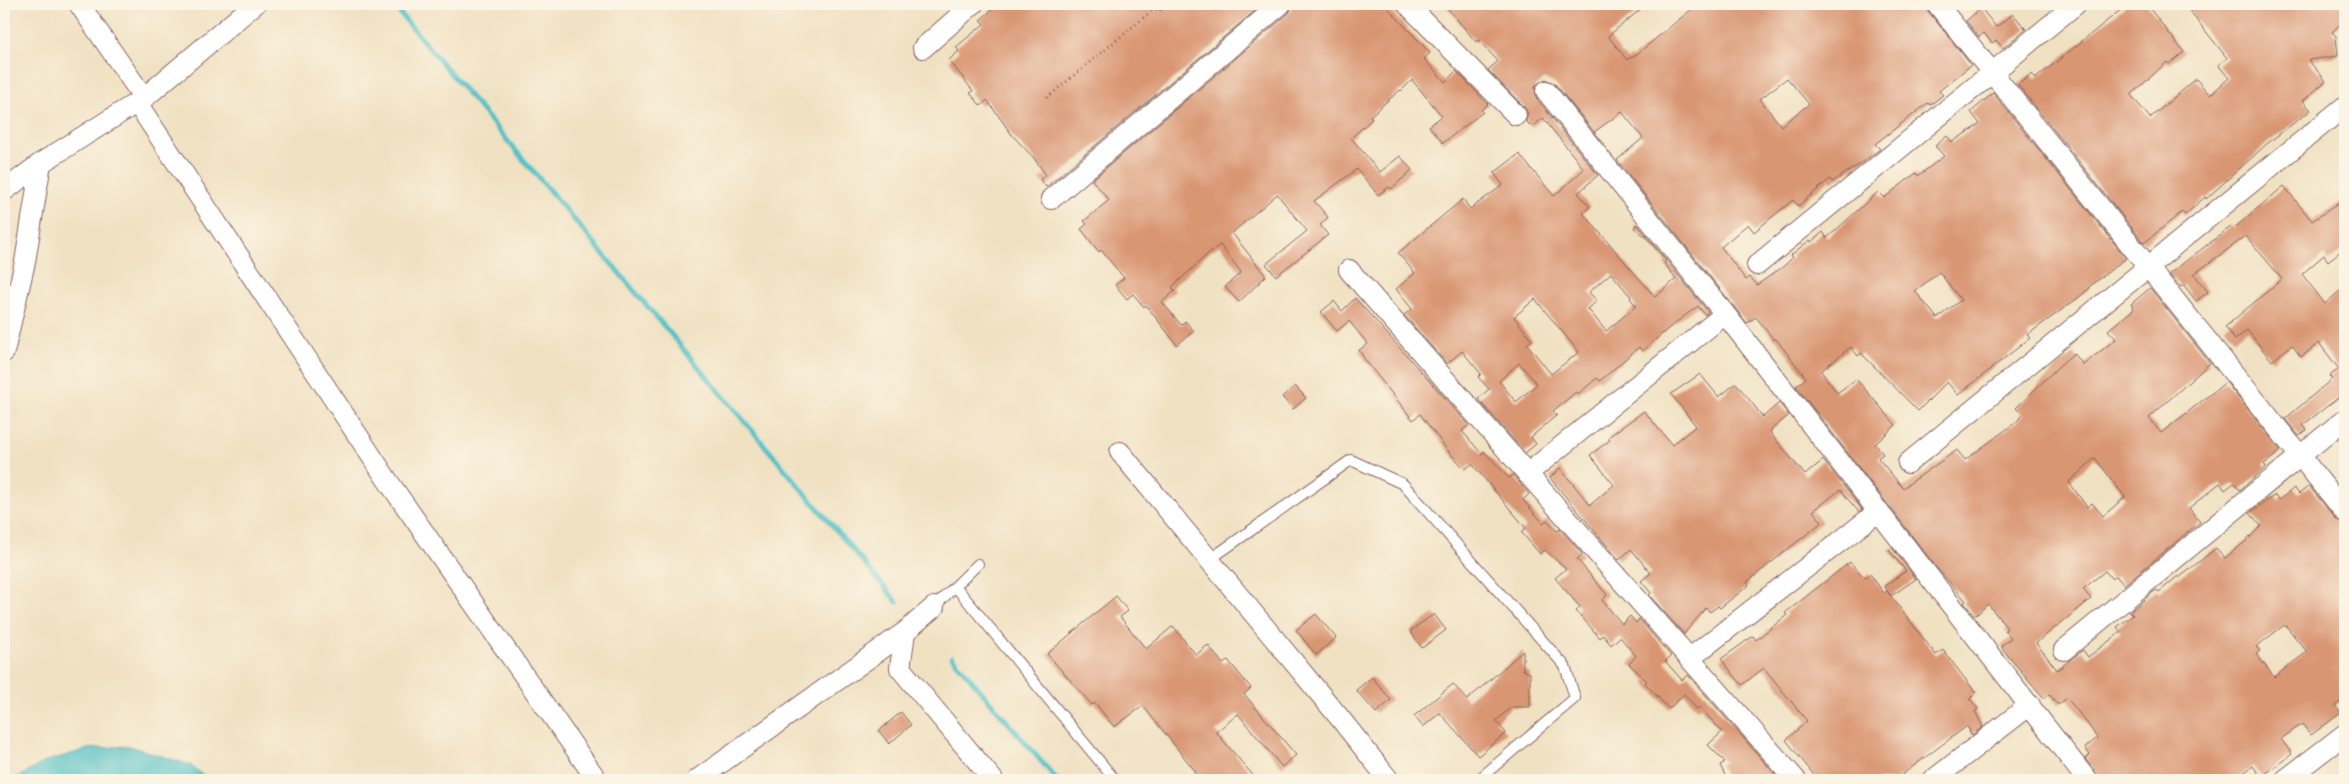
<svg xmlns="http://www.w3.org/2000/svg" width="2349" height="784" font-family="Itim,sans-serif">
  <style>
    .water { fill: #52c1c7; stroke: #4e7079 }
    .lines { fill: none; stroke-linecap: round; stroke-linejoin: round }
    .stream { stroke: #52c1c7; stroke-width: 5 }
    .building { fill: #d99673; fill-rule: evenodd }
    .lane-casing { stroke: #846360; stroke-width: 12 }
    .street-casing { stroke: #846360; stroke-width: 22 }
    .path { stroke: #846360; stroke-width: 3; stroke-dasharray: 1 4; stroke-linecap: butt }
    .lane { stroke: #fff; stroke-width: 10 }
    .street { stroke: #fff; stroke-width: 20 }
  </style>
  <rect width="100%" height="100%" fill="#fcf5e5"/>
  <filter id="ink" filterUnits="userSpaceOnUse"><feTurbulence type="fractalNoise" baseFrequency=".02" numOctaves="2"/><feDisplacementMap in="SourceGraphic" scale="10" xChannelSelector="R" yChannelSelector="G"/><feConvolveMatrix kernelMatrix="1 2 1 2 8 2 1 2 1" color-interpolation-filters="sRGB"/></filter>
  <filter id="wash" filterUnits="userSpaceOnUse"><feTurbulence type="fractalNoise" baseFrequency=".0096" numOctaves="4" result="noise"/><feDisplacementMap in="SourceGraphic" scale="20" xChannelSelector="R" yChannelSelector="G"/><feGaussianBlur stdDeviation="1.12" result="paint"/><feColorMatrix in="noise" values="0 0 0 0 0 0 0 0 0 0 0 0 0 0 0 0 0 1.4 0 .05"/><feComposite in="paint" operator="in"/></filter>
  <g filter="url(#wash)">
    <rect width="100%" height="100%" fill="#f0e1c2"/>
    <path class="water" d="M129,746L190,765L208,780H13L47,761L88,749Z"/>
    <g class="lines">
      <path class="stream" d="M392,4L897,602
        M952,657L1057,780"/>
    </g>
    <g id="blocks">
      <path class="building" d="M999,4H1150L1156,11L1158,9L1160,11L1169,4H1263L1046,187L1040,179L1046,175L1033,157L1012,135L987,100L981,106L970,93L973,91L949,60L959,51L956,47L984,24L980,20Z
        M1293,4H1384L1430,53L1424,59L1445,82L1456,71L1488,104L1481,110L1483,112L1443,143L1429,126L1442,116L1412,80L1401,91L1400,90L1370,116L1372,119L1351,138L1380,172L1400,156L1412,170L1391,189L1389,187L1378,195L1357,169L1314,201L1328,217L1320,225L1328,235L1276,276L1266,264L1307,231L1277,194L1275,196L1232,233L1266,276L1239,302L1225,287L1241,272L1220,245L1210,252L1172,287L1175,291L1162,302L1181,325L1185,321L1194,331L1177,345L1146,305L1144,307L1133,294L1127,299L1115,285L1124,278L1101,250L1099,252L1081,229L1087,224L1084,221L1109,200L1092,180L1289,13Z
        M1444,4H1647L1608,36L1627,60L1631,57L1632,58L1698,4H1925L1928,11L1971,65L1939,91L1943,95L1930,105L1928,103L1875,144L1880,149L1863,162L1832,182L1830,179L1798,206L1793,200L1754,232L1748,224L1721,247L1746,280L1750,277L1757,285L1784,266L1793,257L1791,255L1810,240L1811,242L1823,232L1827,238L1878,192L1884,198L1916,173L1918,176L1944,156L1935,146L1947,136L1952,142L1980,124L1971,112L1993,93L2126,258L2089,287L2090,288L2078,298L2027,335L2030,338L1958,395L1947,382L1918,411L1861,353L1858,356L1851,347L1821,371L1837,393L1856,379L1896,425L1875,444L1883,454L1878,458L1903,488L1957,450L1965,460L2015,423L2023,415L2016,408L2060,365L2074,353L2083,365L2116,339L2108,330L2134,309L2131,304L2150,288L2210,363L2149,418L2161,433L2226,382L2281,451L2264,464L2266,467L2240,490L2234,483L2225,490L2220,483L2189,508L2200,522L2124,585L2116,576L2112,579L2105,571L2083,589L2091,599L2036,643L2057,670L2083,650L2088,657L2121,632L2117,627L2133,615L2130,612L2152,593L2157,590L2159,592L2178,576L2179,578L2216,548L2225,558L2245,542L2261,526L2250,513L2262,504L2275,495L2279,500L2294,488L2299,494L2309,486L2336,519L2345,524V698L2335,706L2341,713L2311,735L2302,724L2281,739L2292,754L2261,777L2253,766L2234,780H2099L2096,773L2085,759L2090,755L2085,748L2097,738L2087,723L2067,698L2058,705L2049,694L2044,698L2009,657L2001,646L2011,638L2005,630L2007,628L1988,604L1975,616L1971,611L1964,603L1966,601L1936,567L1796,386L1806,378L1776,339L1774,340L1756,317L1747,323L1617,160L1643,138L1622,112L1594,132L1604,144L1555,84L1545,79L1535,86L1536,98L1598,175L1578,193L1590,207L1583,213L1655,297L1676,279L1664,263L1666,261L1645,236L1634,228L1637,224L1708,312L1705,315L1698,306L1675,323L1642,351L1639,347L1600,381L1597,378L1578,394L1576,392L1553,411L1557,415L1531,437L1536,444L1525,453L1478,399L1489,389L1478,377L1481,374L1462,351L1447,364L1404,315L1412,309L1396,289L1415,273L1398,253L1463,199L1470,209L1503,185L1494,173L1519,154L1554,196L1584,169L1543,118L1532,127L1526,121L1528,113L1524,107L1488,70L1498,61L1478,40L1476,42ZM1787,78L1809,104L1781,126L1760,99ZM1939,272L1961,300L1937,318L1915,291ZM1611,273L1631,297L1630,298L1636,306L1606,331L1588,309L1597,301L1589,292ZM1535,299L1579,352L1551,374L1527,344L1532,340L1514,317ZM1519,363L1537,384L1516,402L1499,381ZM2095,458L2125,497L2103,516L2092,503L2087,507L2069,482ZM2283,626H2286L2307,652L2274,677L2256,654L2260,651L2256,647Z
        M2128,4H2146L2184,52L2169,64L2167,62L2131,95L2150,118L2196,79L2210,95L2229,78L2218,65L2227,58L2184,4H2345V20L2332,32L2336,36L2338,56L2308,60L2326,81L2303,101L2311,110L2269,142L2206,199L2205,197L2185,215L2182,212L2144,243L2018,85L2031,74L2035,79Z
        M1981,8L1996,27L2013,14L2026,29L2003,48L1996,40L1992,43L1984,33L1979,37L1966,21Z
        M2284,186L2312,221L2345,199V248L2328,261L2324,255L2302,274L2325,304L2345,286V396L2343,394L2303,425L2307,430L2299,436L2285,419L2332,379L2329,376L2339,369L2319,343L2301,357L2292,345L2272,361L2247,330L2235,340L2225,327L2282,279L2246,236L2194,274L2208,292L2196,301L2184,285L2180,287L2169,274L2232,226L2234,228Z
        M1355,298L1469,425L1462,431L1482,454L1484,451L1509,478L1513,475L1529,494L1523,500L1543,523L1547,520L1557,531L1560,529L1583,555L1577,559L1607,595L1602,600L1622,624L1630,616L1636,623L1639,619L1671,656L1665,661L1682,680L1688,675L1780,780H1727L1720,765L1725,762L1708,745L1722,732L1700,707L1697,709L1684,694L1669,709L1645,683L1647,681L1629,664L1636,656L1620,637L1611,645L1603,635L1600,638L1576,611L1580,607L1555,578L1566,569L1545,550L1540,554L1521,532L1526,528L1472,464L1465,469L1449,452L1420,414L1413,420L1365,360L1359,350L1368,344L1349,321L1337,331L1321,312L1334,301L1342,311Z
        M1700,374L1719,397L1736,383L1763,417L1779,403L1789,415L1770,431L1772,435L1805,475L1823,460L1862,509L1859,512L1840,490L1813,511L1822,522L1747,582L1749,585L1720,608L1718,606L1710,612L1706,608L1684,634L1649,595L1651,593L1641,581L1651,573L1631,549L1619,560L1550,478L1560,468L1590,505L1614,485L1590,455L1610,440L1608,437L1644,411L1672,445L1696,426L1671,394Z
        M1295,386L1306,398L1293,409L1282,397Z
        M1892,548L1916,579L1891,596L1884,586L1906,571L1889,550Z
        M1850,562L1865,578L1870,574L1884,593L1887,591L1936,655L1943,650L1976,693L1970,699L1978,709L1975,711L1983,727L1972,735L1967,726L1895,780H1818L1786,740L1807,721L1764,668L1742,685L1721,659L1753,636L1756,640L1787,615L1785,613Z
        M1116,596L1128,611L1120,617L1146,649L1173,626L1196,655L1208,645L1223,664L1228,660L1251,688L1244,694L1296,755L1282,767L1238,714L1216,732L1257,780H1186L1196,772L1143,706L1114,727L1095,703L1092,705L1047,654Z
        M1316,614L1336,638L1316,655L1296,630Z
        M1434,614L1446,630L1422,648L1410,631Z
        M1523,651V670L1530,673V707H1511L1496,721L1506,733L1478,756L1440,713L1423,727L1414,716L1453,684L1467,700Z
        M1372,677L1391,700L1376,713L1356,690Z
        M901,712L911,725L889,744L879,731Z"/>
    </g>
  </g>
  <g filter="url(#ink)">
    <use href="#blocks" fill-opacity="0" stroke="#846360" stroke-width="1"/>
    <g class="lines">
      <defs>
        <path id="lane" d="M1209,560L1351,460L1403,484L1565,666L1575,698L1478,780
          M956,587L1115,780
          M934,607L978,564"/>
        <path id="street" d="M79,4L144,98
          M1407,4L1516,115
          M1937,4L2345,512
          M923,48L973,4
          M1546,91L1725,314L2087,780
          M137,103L388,481L597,780
          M4,191L41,163L144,98L255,4
          M1051,199L1281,4
          M1757,265L2076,4
          M1349,270L1796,780
          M4,352L25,262L41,163
          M1120,452L1339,717L1389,780
          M1908,463L2345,106
          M1527,474L1725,314
          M934,607L905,632L900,668L993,780
          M2064,650L2345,419
          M1689,659L1879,511
          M697,780L905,632
          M1933,780L2030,705
          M2285,780L2345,734"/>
      </defs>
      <use href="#lane" class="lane-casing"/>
      <use href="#street" class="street-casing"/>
      <path class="path" d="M1047,98L1160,4"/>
      <use href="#lane" class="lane"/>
      <use href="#street" class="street"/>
    </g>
  </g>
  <rect width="2349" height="784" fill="none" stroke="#fcf5e5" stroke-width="20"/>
</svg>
